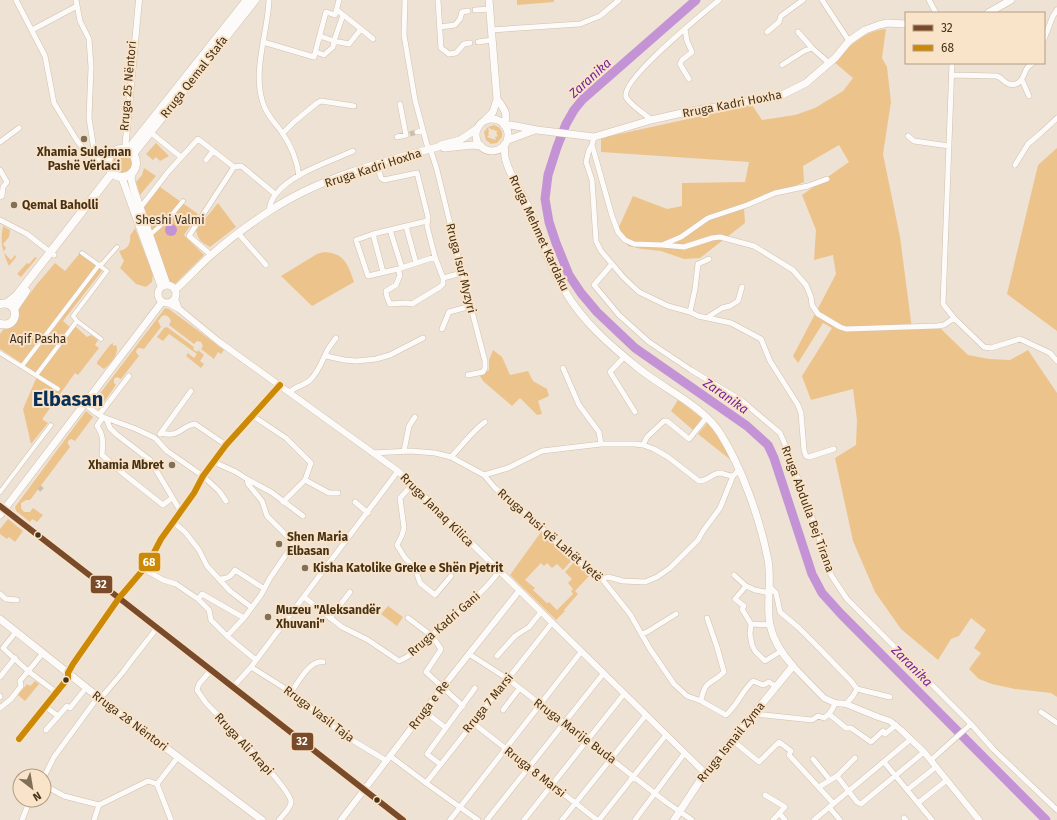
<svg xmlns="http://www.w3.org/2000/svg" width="1057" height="820" font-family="'Fira Sans',sans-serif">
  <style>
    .green { fill: #edc38c }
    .water { fill: #c393d6 }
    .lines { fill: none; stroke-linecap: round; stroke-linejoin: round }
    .river { stroke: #c393d6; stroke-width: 9 }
    .minor-tunnel { stroke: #cdbfae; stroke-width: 5; stroke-dasharray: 5 2.5; stroke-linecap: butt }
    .pedestrian-casing { stroke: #d0c0ad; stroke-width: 5 }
    .minor-casing { stroke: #d0c0ad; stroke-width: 6 }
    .tertiary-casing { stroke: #d0c0ad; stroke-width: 7 }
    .secondary-casing { stroke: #d0c0ad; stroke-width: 8 }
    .primary-casing { stroke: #d0c0ad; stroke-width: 9 }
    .pedestrian { stroke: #fcfbf9; stroke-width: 4 }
    .minor { stroke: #fcfbf9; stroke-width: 5 }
    .tertiary { stroke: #fcfbf9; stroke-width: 6 }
    .secondary { stroke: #fcfbf9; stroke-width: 7 }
    .primary { stroke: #fcfbf9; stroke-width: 8 }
    .bus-1-casing { stroke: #f9e3c9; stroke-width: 9 }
    .bus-2-casing { stroke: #f9e3c9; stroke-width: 9 }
    .bus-1 { stroke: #7a4b2a; stroke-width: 6 }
    .bus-2 { stroke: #cb8906; stroke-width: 6 }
    .poi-dot { fill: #817058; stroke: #f9e3c9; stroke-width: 1.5 }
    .bus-dot { fill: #473216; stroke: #f9e3c9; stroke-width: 1.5 }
    .labels { text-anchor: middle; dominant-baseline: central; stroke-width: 4; stroke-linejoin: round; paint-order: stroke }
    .street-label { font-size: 12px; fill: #473216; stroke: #f9e3c9 }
    .poi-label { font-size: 12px; font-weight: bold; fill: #473216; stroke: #f9e3c9; text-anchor: start }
    .park-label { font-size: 12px; fill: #3d2d1a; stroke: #f9e3c9 }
    .water-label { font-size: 13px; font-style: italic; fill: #75229d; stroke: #f9e3c9 }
    .town-label { font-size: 20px; font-weight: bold; fill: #082f55; stroke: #f9e3c9 }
    .line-badge { stroke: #f9e3c9; stroke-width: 1.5 }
    .badge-label { font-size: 11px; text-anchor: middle; font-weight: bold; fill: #fff }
  </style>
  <rect width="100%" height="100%" fill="#eee2d4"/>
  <path class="green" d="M517,0H554V2L517,5Z
    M886,29L882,58L887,67L891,102L883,154L900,237L912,329H941L968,355L989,359L1010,360L1028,350L1057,393V697L1051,693L1015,689L992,684L979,679L969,669L981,653L974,648L986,630L971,618L959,636L951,639L938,660L901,629L875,592L853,541L835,458L856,445L857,420L853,389L811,400L802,376L832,328L823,323L798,363L793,356L836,274L833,255L814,260L816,230L802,195L849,162L839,145L803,166L804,182L744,208L745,223L700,258L684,259L661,251L642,249L628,246L618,229L633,196L667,209L682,206V183L745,182L749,162L601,152V138L752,105L762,120L795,115L815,108L843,91L853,78L834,62C850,46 863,31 886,29Z
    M494,125C500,127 503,131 502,137L497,143L491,144L486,140L484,132L488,127L489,132L488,133L489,135L487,137L496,140L495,137L498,136L496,133L498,131H495L494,129L492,130L488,127Z
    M156,143L169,156L160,161L156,157L153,160L146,154Z
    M1057,148V331L1007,294L1038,165Z
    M112 164a10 10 0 1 1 20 0a10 10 0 1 1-20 0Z
    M144,168L156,176L140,195L136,182L142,175Z
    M160,187L198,214L184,235L204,255L175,284L169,281L144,207Z
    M218,203L236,227L210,247C201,242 198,240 196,230Z
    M3,226L10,230L9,237L3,244L6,248L3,252L11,260L15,255L16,257L9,266C2,251 0,242 3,226Z
    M135,228L153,274L152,282L146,287L136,284L120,268L124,261L119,251C127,250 131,244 130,236Z
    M324,252C345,253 348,265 354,282L312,306L281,276L317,254Z
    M80,253L102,271L63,321L72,329L75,326L87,337L91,335L98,340L95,345L99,348L78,375L75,373L43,418V420L48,423L31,444L23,409L38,374L0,349V334L37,284L55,263L65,271Z
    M35,257L37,258L21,277L17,274L27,263L29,264Z
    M165,308L169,309L224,350L221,354L218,352L214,359L201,349L203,346L201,342L197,341L194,344L169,325L171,321C169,316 166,314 162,316L158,321L161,327L144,349L140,348L137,349L136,352L139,356L121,379L117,377L114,379V383L116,385L99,409L92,404Z
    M167,327L194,347L193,349L197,352L198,350L204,355L200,361L204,364L201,368L186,356L188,353L194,358L197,354L169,334L163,341L157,337L164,328Z
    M113,343V346L116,345C120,354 110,364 104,369L97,364V362L110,345Z
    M493,350L502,357L510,375L528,371L533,381L547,389L549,396L538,401L542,414L537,415L520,398L512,406L483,381L480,376L489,370V360Z
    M678,400L702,418L693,430L671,411Z
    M86,411L93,417L75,441L71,439L68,441V444L70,447L30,500H26L21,503V508L24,512H30L33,508L43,515L37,522L32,519L30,522L16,511L15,507Z
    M707,423H708L717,435L732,461L698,434Z
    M8,519L23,531L15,542L9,537L7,539L0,534V529Z
    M541,532L572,560L563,570L557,564L552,568L547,563L544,566L541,563L525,580L535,588L533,590L547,603L549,602L557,610L573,594L571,591L573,589L568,583L572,579L565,572L574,562L590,575L575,591L578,594L564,610L565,611L556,620L510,575Z
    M388,606L403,617L397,626L381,614Z
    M35,681L39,684L25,701L18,695L27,684L30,686Z"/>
  <path class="water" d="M165 230a6 6 0 1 1 12 0a6 6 0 1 1-12 0Z"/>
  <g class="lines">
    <path class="river" d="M696,0L583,99L574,110L566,124L557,147L548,175L545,199L549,222L556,243L569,275L581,293L597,312L635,348L747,426L768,445L774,458L812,574L822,593L841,614L1046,820"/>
    <path class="minor-tunnel" d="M410,134L417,132
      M39,487L42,490"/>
    <defs>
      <path id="pedestrian" d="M151,234L169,218L183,201
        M82,253L107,271L73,316L77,321L101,339
        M0,353L58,389
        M22,366L99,265L102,264L117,247
        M37,374L77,321
        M0,492L51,425"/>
      <path id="minor" d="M16,0L45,56L54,103L76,139L84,150L108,164
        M76,0L80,21L89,39L91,67L89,118L95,156
        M269,0C268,32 252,71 263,103C266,114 274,122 281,131C291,145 297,159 299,176
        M405,0L404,35L415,100L427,145L432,154L437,170L462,273L485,361V368L483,372L468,375
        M438,0L441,48L449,54L456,53L464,44L470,43
        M822,0L849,41
        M929,0L936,13
        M475,10L490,9
        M440,27L455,25L460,19L462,12L468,11
        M361,29L373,39
        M685,29L687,41L692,52L682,60L680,64L689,79
        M32,30L77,6
        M491,30L580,24L600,16L619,0
        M767,32L779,22L781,16L803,0
        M798,32L812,48L829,63
        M320,36L334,41L343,15
        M1044,39L1053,16L1057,10
        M263,42L314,57L326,12L335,15L339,0
        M478,42L492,40
        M316,52L324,55L333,47L334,41L349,44L361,29L337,10
        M952,63L943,304L954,318L984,347L991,348L1020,339L1050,353L1057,361
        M782,65L804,51L812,48
        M952,75L996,76C1002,77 1004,83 1009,84C1020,87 1023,77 1026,70C1027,67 1030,65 1033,63
        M1022,80L1029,96
        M651,120C645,114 629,104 626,97C620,80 705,12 719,0
        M150,132L181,157
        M417,132L423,130
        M283,133L294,122L317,103L321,101L354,106
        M908,136L914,141L949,146
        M397,137L406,135L400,104
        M594,137L592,145L612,216L618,232L625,240L634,244L662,245L681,237L708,218L747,205L775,193L808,186L827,179
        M0,142L19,128
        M592,145L589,150L586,162L592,180L596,241L601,251L624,278L639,292L668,306L690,312L698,316L731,323L761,339L770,361L798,405L801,413L804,450L806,456L809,457L834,449
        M206,160L213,151
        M377,164L381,178L384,180L417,173L428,217L427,226L435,257L443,278L462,273
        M1015,165L1028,144L1041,133L1057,118
        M0,170L7,182L3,187L2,196L0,197
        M140,208L168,172L198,139L234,167L241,166L245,169L275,194
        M269,211C270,205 271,199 276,194C292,173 329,162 353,151
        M0,220L27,234L54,255
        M427,221L373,234L356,240L368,276L398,269L435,257
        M406,226L416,263
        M390,230L402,268
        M238,233L266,265
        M373,234L383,272
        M662,245L684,247L712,238L720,237L754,246L793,270L806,285L811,297L812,305L818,314L840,327L846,329L937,326L944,325L954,318
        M211,255L189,236L234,167
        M612,264L594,285L619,315L649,342L691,370L741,400L780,433L787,449L812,517L831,575L847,599L971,724L994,750L1057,810
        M398,269L400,275L396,285L386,291L387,297L390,304L406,303L412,304L440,287L443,284V278
        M690,312L695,289L698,264L709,259
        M708,317L722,308L730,306L738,301L742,287
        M442,329L449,312L471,306
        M326,356L344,360L357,361L376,359L390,355L423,338
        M625,356L610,372L635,412
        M563,368L579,405L599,432L601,444
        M290,392C297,385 305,386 311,379C319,371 322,361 327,351C329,347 333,342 336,338
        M85,404L96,413
        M98,414L103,417L136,429L155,438L167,451L203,476L219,491L226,501
        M99,415L129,376
        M253,416L286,438L311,463L305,480L329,493H338
        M103,417L97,426C104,435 103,445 102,455L125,475L163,505L172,498
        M106,418L110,428L116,434L150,460L181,512
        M161,433C181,438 180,426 195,424L226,445
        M160,434L191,391
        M643,445L647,437L664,421H667L689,439L707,417
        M404,451L409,426L415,417
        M372,453L411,451L435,453L451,457L484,475L495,488L538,523L548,535L568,552L589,570L602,579L630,614L650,649L674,684L687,696L701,701L726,715C738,704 742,691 753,681L763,685L769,682L775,686
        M451,457C463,445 472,431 485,422
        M214,462L236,472L247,479L271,492L303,516
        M484,475L508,468L542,451L601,444H635L643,445L654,449L668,457L699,481C707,481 712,474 719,473C723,473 728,476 733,476
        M412,485L400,498L404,528L402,535L397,545L405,558L415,568L420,583L435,595L451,576
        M283,502L305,480
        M355,502L368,513
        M173,522L185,532L199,550L207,566L230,591L251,607
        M144,569L163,580L176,584L198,599L209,610L211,620L227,636L256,660
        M734,575L746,586L735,599L744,606L742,609L751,624L750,634L752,645L755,651L765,661L781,651
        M220,579C228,579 231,576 235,570L263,588
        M602,579L608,577L623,581L645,582L657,577L670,568L698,540L703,531L720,508L733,476L740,469
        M746,586L755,590L770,593
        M770,587L776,593L780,612L799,628L817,646L851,681L857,689L853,696L846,704
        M0,594L6,599L17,600
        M304,597L342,627L368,640L399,661C416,654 428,638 442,626C462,608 484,593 499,571
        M198,599L202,594L244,618
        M330,618L350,592
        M408,618L432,636L441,649L440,651L426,672L463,706
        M751,624L770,625
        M16,632L3,648L28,671L57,693
        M642,634L647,632L676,614
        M227,636L244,618L261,595L270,578L294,543L267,516L262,501L248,484L247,479
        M469,654L508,679L666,802L692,820
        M497,656L515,636L529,627L541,612
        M251,667L297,696L342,734L387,761
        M211,670L199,684L197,690L206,703C219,717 291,788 291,802C291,808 282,816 279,820
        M0,677L15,658
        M233,687L251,667L398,471
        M857,689L890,697
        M291,692C298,683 310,659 323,662
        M0,696V697
        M100,699L123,672L131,661L157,628
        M701,701C705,679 710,686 724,672L717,647L707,618
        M46,707L58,716
        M0,708L11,699L21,686L20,681L43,653
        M503,710L519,689
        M424,711L446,728
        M1041,712L1057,723
        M754,714L812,720L818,716L824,718L829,714L846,728H851L871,742L883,731L885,734L896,725
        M829,714L833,708L835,703
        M473,723L597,820
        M46,730L67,706L70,708L86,688
        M19,739L68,678V673L73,664L119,598L148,564L161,539L194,493L203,476L226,445L280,385
        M732,740L759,762L779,742L791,751L789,755L833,803
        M390,756L426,783L478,820
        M813,759L830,780
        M931,760L971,724
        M884,762L932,820
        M440,764L427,754L475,688
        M837,776L857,802L861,804L924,752
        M44,777L54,757L98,697
        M426,783L552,623
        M157,784L171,820
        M44,785L64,796L99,805L148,781L157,784L178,757
        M819,787L837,776L855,758
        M907,790L936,767
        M765,795L785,807L773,820
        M918,803L947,780
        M829,807L840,820
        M779,813L785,820
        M904,818L906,820
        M22,820L30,800
        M94,820L99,805
        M450,820L581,652
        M487,820L603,674
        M524,820L624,694
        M562,820L646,715
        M599,820L666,735
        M635,820L684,754
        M814,820L911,739"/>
      <path id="tertiary" d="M125,150L139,0
        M175,299L179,309
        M168,303L179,309L218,341L398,471L705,773
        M793,666L824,698L835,703L846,704L878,717L890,721L901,730L924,752L979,820
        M341,820L442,688L519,591"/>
      <path id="secondary" d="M988,13L1011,0
        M497,99C503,107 509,114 504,124
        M476 135a16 16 0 1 1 32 0a16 16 0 1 1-32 0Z
        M484,121L493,112L497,99L489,0
        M504,125H511L537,130L594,137L651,120L691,111L778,97L806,83L835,58L849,41L865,30L879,25L887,23L906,24
        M508,140L535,130
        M504,145C505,150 504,156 506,161C510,176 522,193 529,208C540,236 549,265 565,291C582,321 611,346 637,367C662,388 702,405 720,433C742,468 760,519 768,560C772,582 766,606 770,625C773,640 783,655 793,666L705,773L674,820
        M444,148L473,145L481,146
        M132,174L131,179L134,190L167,285
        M122,178L161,286
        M158 294a9 9 0 1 1 18 0a9 9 0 1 1-18 0Z
        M175,290C187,279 198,267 210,256C228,240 248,225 268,212C319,178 380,162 438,147L441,145L460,140L478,128
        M0,506L119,598L403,820
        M0,515L162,302
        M0,619L98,697L262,820"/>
      <path id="primary" d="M108 163a14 14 0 1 1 28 0a14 14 0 1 1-28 0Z
        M128,150L247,0
        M133,154L255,0
        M7,303L17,295L112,173
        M0,304C20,299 20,329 0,324
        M14,309L26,291"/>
    </defs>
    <use href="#pedestrian" class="pedestrian-casing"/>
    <use href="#minor" class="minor-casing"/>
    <use href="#tertiary" class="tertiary-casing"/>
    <use href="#secondary" class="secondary-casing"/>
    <use href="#primary" class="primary-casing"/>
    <use href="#pedestrian" class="pedestrian"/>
    <use href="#minor" class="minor"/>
    <use href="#tertiary" class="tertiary"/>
    <use href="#secondary" class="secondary"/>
    <use href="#primary" class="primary"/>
    <defs>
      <path id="bus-1" d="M0,506L119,598L403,820"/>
      <path id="bus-2" d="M19,739L68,678V673L73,664L119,598L148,564L161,539L194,493L203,476L226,445L280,385"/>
    </defs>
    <use href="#bus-1" class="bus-1-casing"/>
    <use href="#bus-2" class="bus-2-casing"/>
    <use href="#bus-1" class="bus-1"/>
    <use href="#bus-2" class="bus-2"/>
  </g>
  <g class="poi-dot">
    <circle cx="84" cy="139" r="4"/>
    <circle cx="14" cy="205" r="4"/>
    <circle cx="172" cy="465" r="4"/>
    <circle cx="279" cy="544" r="4"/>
    <circle cx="305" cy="568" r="4"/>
    <circle cx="268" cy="617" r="4"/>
  </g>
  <g class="bus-dot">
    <circle cx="38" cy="535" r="3.5"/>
    <circle cx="66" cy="680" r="3.5"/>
    <circle cx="377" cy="800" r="3.5"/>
  </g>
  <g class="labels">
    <g class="street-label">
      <text transform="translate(194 77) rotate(-52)">Rruga Qemal Stafa</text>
      <text transform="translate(128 86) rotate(-85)">Rruga 25 Nëntori</text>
      <text transform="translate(732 104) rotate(-11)">Rruga Kadri Hoxha</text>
      <text transform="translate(373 168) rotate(-18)">Rruga Kadri Hoxha</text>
      <text transform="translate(539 233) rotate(65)">Rruga Mehmet Kardaku</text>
      <text transform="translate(461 268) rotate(76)">Rruga Isuf Myzyri</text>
      <text transform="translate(808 509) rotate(70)">Rruga Abdulla Bej Tirana</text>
      <text transform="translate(437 510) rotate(45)">Rruga Janaq Kilica</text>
      <text transform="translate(550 535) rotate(41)">Rruga Pusi që Lahët Vetë</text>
      <text transform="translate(444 624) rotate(-41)">Rruga Kadri Gani</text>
      <text transform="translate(488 703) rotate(-51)">Rruga 7 Marsi</text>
      <text transform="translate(429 705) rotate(-53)">Rruga e Re</text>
      <text transform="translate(319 714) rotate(37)">Rruga Vasil Taja</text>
      <text transform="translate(130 721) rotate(37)">Rruga 28 Nëntori</text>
      <text transform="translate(575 731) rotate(37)">Rruga Marije Buda</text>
      <text transform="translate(731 742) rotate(-51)">Rruga Ismail Zyma</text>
      <text transform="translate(244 744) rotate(47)">Rruga Ali Arapi</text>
      <text transform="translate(535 772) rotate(38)">Rruga 8 Marsi</text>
    </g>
    <g class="poi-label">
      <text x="84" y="152" text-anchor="middle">Xhamia Sulejman<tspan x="84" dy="14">Pashë Vërlaci</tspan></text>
      <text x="22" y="205">Qemal Baholli</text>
      <text x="164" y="465" text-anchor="end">Xhamia Mbret</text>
      <text x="287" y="537">Shen Maria<tspan x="287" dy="14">Elbasan</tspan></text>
      <text x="313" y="568">Kisha Katolike Greke e Shën Pjetrit</text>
      <text x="276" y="610">Muzeu "Aleksandër<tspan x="276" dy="14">Xhuvani"</tspan></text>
    </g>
    <g class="park-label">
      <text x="170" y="220">Sheshi Valmi</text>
      <text x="38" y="339">Aqif Pasha</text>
    </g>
    <g class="water-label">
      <text transform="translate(590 78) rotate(-42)">Zaranika</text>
      <text transform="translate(726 396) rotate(35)">Zaranika</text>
      <text transform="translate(912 666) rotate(45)">Zaranika</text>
    </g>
    <g class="town-label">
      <text x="68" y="399">Elbasan</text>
    </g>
  </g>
  <g class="line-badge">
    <rect x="138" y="552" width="23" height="20" rx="4" fill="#cb8906"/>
    <rect x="90" y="575" width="23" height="19" rx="4" fill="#7a4b2a"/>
    <rect x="291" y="732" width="23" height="19" rx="4" fill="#7a4b2a"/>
  </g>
  <g class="badge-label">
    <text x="149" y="566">68</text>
    <text x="101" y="588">32</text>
    <text x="302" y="745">32</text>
  </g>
  <rect x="905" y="12" width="140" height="52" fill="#f9e3c9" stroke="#b29c81"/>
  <rect x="913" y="25" width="20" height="6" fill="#7a4b2a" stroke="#b29c81"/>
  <text x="941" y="32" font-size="12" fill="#473216">32</text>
  <rect x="913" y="45" width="20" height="6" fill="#cb8906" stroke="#b29c81"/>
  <text x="941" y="52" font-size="12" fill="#473216">68</text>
  <g transform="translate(32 788) rotate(149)"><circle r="19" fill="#f9e3c9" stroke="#b29c81"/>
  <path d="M0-3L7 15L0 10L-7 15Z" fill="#817058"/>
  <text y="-6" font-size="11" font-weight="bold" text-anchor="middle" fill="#473216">N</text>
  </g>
</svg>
